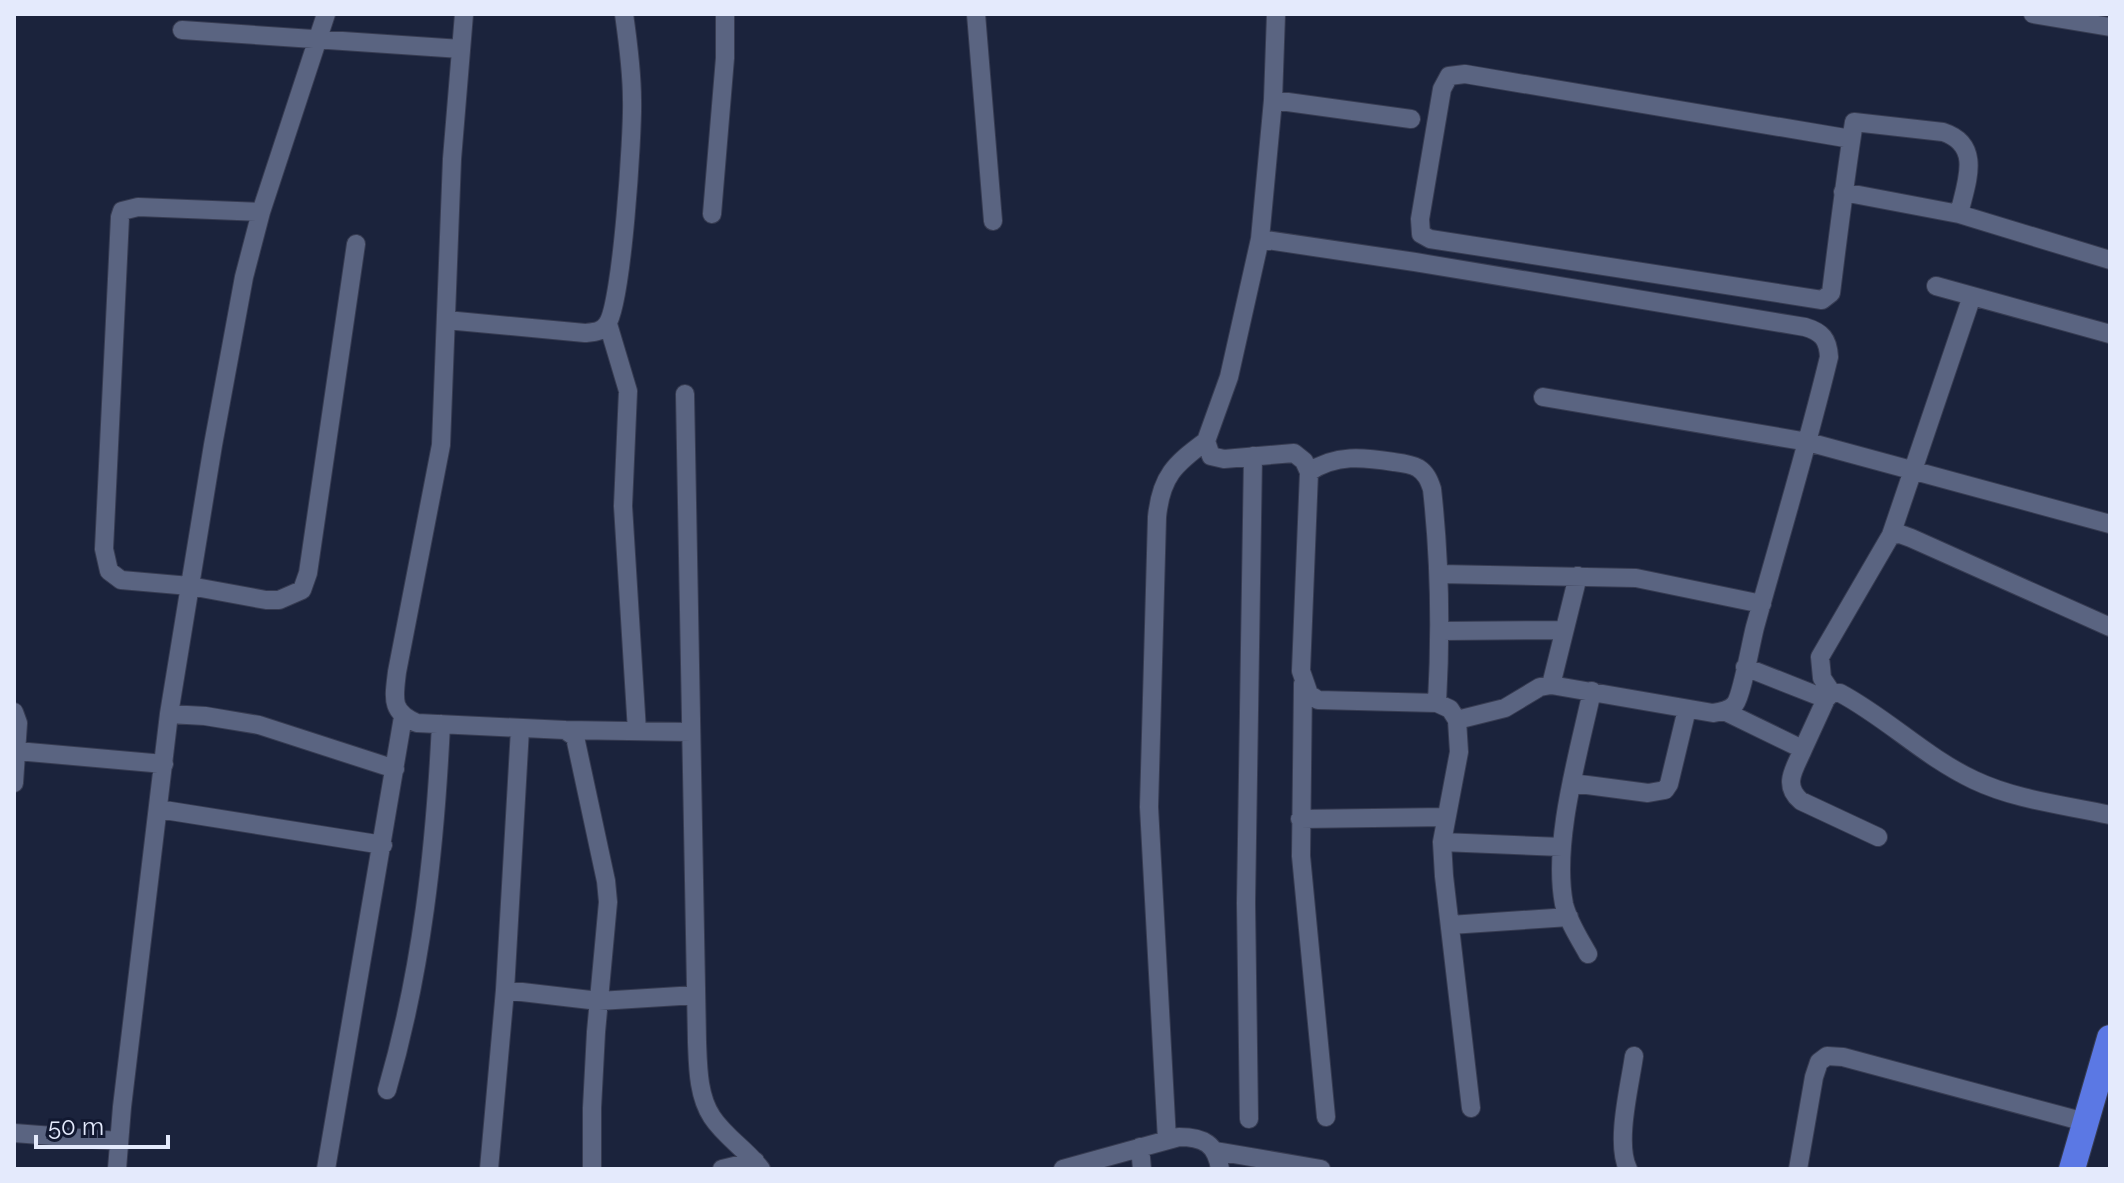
<svg xmlns="http://www.w3.org/2000/svg" width="2124" height="1183" font-family="Raleway,sans-serif">
  <style>
    .lines { fill: none; stroke-linecap: round; stroke-linejoin: round }
    .minor-casing { stroke: #373c52; stroke-width: 20 }
    .highway-casing { stroke: #373c52; stroke-width: 28 }
    .minor { stroke: #5a6481; stroke-width: 18 }
    .highway { stroke: #5b78e4; stroke-width: 26 }
  </style>
  <rect width="100%" height="100%" fill="#1b233c"/>
  <g class="lines">
    <defs>
      <path id="minor" d="M464,14L452,159L441,445L397,672C394,698 390,712 417,723L565,730L575,737L606,881L608,902L596,1032L592,1108V1169
        M976,14L993,221
        M1276,14L1273,100L1260,239L1229,377L1206,441L1211,456L1224,459L1294,453L1304,461L1309,472L1301,671L1309,694L1318,700L1437,703L1450,709L1457,720L1459,752L1442,842L1444,876L1471,1108
        M2033,14L2110,27
        M182,30L461,49
        M1273,100L1411,119
        M1843,192L1959,214C1966,183 1983,145 1943,132L1854,122C1845,179 1838,236 1831,293L1822,300L1430,239L1421,234L1420,219L1442,89L1449,76L1465,74L1851,139
        M261,212L138,207L122,211L120,217L104,549L109,571L121,580L190,586L266,600H279L302,590L308,573L356,244
        M712,214L725,58V14
        M1959,214L2110,260
        M1260,239L1415,262L1805,327C1822,332 1828,339 1829,357C1807,448 1780,537 1755,627C1751,642 1742,695 1735,704C1730,710 1721,712 1713,713L1551,685L1540,687L1505,708L1457,720
        M1936,286L2110,334
        M446,320L585,333C594,332 602,332 607,324C622,305 633,132 632,100C632,71 628,42 624,14
        M608,324L628,391L623,506L637,731
        M685,394L697,1042C698,1067 698,1096 712,1117C725,1137 747,1150 761,1169
        M1543,397L1808,442L2110,524
        M1309,472C1336,454 1363,457 1394,462C1402,463 1411,464 1418,468C1426,473 1429,480 1432,489C1440,561 1441,631 1437,703
        M1891,535L1972,296
        M1440,574L1636,578L1762,604
        M1441,631L1563,630
        M1745,667L1826,699
        M1303,683L1301,856L1326,1117
        M1551,685L1578,576
        M1832,693L1822,678L1820,657L1891,535L1900,534L1911,538L2110,627
        M1724,711L1796,746L1804,747L1826,699L1832,693H1840C1887,718 1925,757 1974,780C2016,800 2065,805 2110,815
        M14,712L18,723L14,783
        M169,714L205,716L259,725L395,769
        M565,730L691,732
        M1804,747C1796,767 1781,784 1801,801L1878,837
        M17,751L164,764
        M1572,783L1648,793L1665,790L1669,784L1687,709
        M158,809L383,845
        M1300,819L1446,817
        M1442,842L1562,847
        M1450,925L1569,917
        M1588,954C1579,938 1568,921 1564,904C1552,842 1579,752 1592,691
        M505,990L599,1001L696,995
        M387,1090C422,970 435,849 441,724
        M1249,1119L1246,903L1253,456
        M14,1133L119,1141
        M1167,1140L1149,807L1157,517C1161,476 1175,464 1206,441
        M1140,1147L1142,1169
        M1216,1151L1321,1169
        M117,1169L122,1107L169,714L213,445L244,277L261,212L326,14
        M326,1169L403,717
        M489,1169L505,990L520,729
        M722,1169L755,1161
        M1063,1169L1179,1137C1204,1137 1216,1144 1220,1169
        M1628,1169C1615,1143 1630,1085 1634,1056
        M1798,1169L1814,1077L1819,1062L1827,1056L1843,1057L2085,1122"/>
      <path id="highway" d="M2072,1169L2110,1038"/>
    </defs>
    <use href="#minor" class="minor-casing"/>
    <use href="#highway" class="highway-casing"/>
    <use href="#minor" class="minor"/>
    <use href="#highway" class="highway"/>
  </g>
  <rect width="2124" height="1183" fill="none" stroke="#e4eafc" stroke-width="32"/>
  <path d="M36 1135v12h132v-12" fill="none" stroke="#e4eafc" stroke-width="4"/>
  <text x="48" y="1135" font-size="24" fill="#e4eafc" stroke="#121931" stroke-width="6" paint-order="stroke">50 m</text>
</svg>
